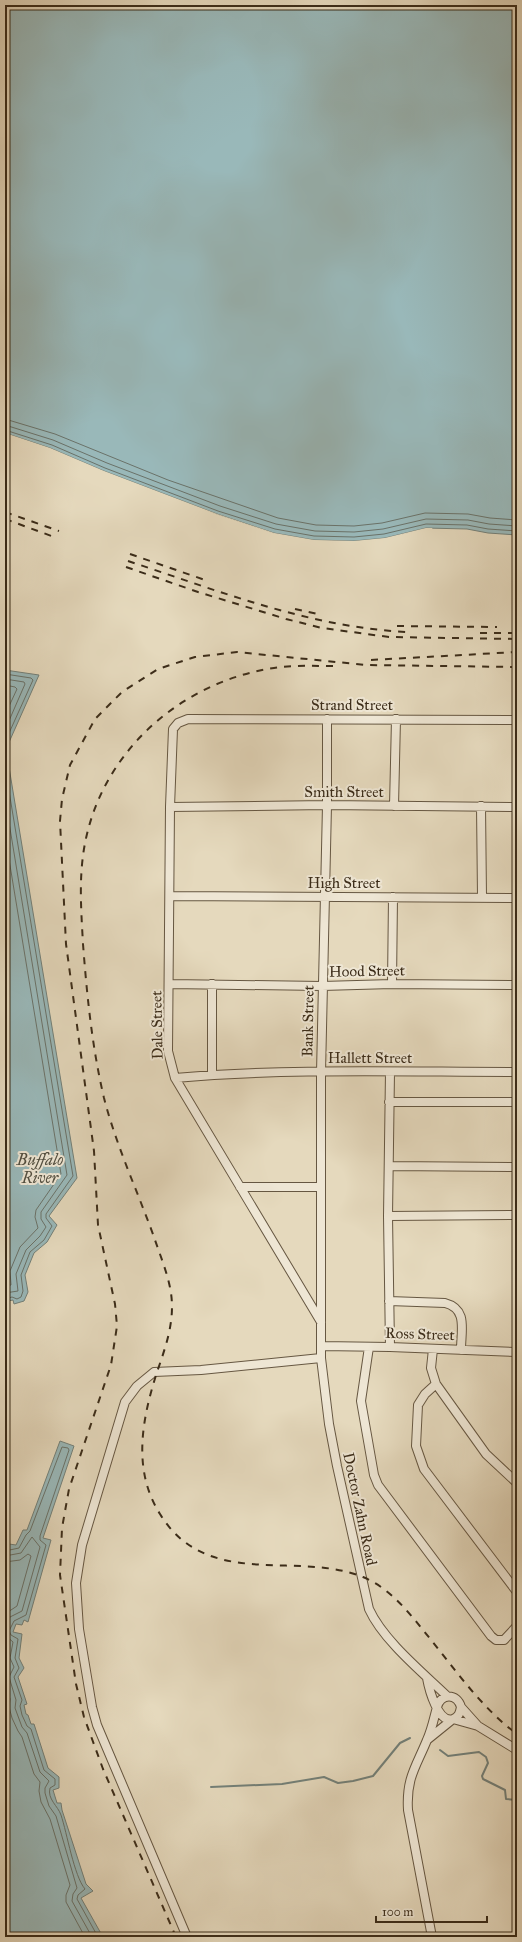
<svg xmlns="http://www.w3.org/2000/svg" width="522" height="1942" font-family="'IM FELL Great Primer',serif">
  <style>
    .water { fill: #99b8b9; stroke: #738079 }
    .pier { fill: #e5d9bd }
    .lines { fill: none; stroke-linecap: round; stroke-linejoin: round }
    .shore { stroke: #6a7269; stroke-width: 1 }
    .stream { stroke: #738079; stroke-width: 2 }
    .minor-casing { stroke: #665742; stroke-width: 10 }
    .minor { stroke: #eee6d4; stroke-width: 8 }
    .rail { stroke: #3b2c19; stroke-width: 2; stroke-dasharray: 7 7; stroke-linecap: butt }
    .labels { text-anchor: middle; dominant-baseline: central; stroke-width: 4; stroke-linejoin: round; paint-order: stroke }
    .street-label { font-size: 15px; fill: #3b2c19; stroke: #eee6d4 }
    .water-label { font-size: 16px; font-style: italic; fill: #524f41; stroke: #eee6d4 }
  </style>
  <rect width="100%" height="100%" fill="#e5d9bd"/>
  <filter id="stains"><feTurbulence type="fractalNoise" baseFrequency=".005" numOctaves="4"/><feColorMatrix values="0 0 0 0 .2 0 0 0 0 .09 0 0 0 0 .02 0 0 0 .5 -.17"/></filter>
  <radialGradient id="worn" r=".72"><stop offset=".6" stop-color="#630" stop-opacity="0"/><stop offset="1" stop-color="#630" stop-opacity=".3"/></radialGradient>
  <path class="water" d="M5,5H517V535L488,533L467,529L426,528L385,538L354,541L314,540L274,533L217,514L104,471L50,448L5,433Z
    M5,670L39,675L6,749L77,1178L49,1216L57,1225L47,1242L34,1253L25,1275L28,1292L24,1301L14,1304L13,1300L8,1301V1305L5,1306Z
    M60,1441L74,1446L43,1538L51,1540L28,1622L24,1620L22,1625L16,1624L13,1632L22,1634L19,1658L24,1668L18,1677L27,1704L24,1705L26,1714L28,1715L31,1724H34L48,1768L59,1777V1788L53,1790L57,1803H61L62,1810L86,1884L93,1891L81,1898L103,1937H5V1550L9,1544L16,1545L23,1530H27Z"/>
  <path class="pier" d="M5,433L50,448L104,471L217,514L274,533L314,540L354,541L385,538L426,528H432L433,530L405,534L385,540L354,543L314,542L274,534L162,496L49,450L5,435Z"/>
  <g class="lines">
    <path class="shore" d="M5,419L55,434L168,480L278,518L316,525L354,526L382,523L425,513L468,514L490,518L517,520
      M5,425L53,440L107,463L220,506L276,524L315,531L354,532L383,529L426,519L468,520L489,524L517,526
      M5,430L52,445L105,468L218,511L275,529L314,536L354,537L384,534L426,524L467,525L488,529L517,531
      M5,674L31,678L33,680L5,742
      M5,679L24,682L25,684L5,730
      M5,685L15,687L17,689L5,715
      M5,767L73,1176L46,1214V1218L52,1226L44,1240L30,1252L21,1275L23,1291L21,1297L17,1299L12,1297L5,1299
      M5,798L67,1175L41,1212V1219L46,1227L40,1236L26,1250L16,1274L18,1291L5,1293
      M5,835L61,1174L36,1210L35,1217L38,1228L20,1247L10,1271L11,1285L5,1286
      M5,1551L19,1548L26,1535L30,1531L62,1447L68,1448L69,1450L40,1536V1540L46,1545L26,1615L14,1621L9,1631L11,1635L18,1639L15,1658L19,1668L14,1677L22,1700L20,1706L22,1715L27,1726L31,1729L44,1770L55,1779V1785L50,1788C47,1799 58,1806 61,1815C67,1833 74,1876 85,1889L78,1895L77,1899L98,1937
      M5,1556L21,1553L32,1537L40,1547L22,1611L10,1617L5,1627
      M5,1562L20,1560L28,1554L31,1556L17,1606L5,1614
      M5,1635L13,1642L10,1658L14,1667L9,1677L16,1700L15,1708L22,1727L27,1733L40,1772L49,1781L45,1788V1793L49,1806L56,1816L77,1888L73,1894L72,1901L92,1937
      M5,1685L10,1699L9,1707L12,1718L18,1731L22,1737L34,1774L40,1782L39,1791L41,1802L50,1819L70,1885L66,1895V1902L85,1937"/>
    <path class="stream" d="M440,1750L448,1756L479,1752L486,1757L488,1763L482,1776L483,1779L505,1790L506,1799L517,1800
      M211,1787L282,1784L324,1777L338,1783L353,1781L373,1776L400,1743L410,1738"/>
    <defs>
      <path id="minor" d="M327,719V805L321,1073V1358L329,1424L337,1466L369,1609C383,1640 422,1672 447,1696
        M394,806L396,719
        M481,806L482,897
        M170,807L327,805L517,807
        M170,896L517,898
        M170,984L322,986L392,984L517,985
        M392,984L393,897
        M212,1074V984
        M175,1078C288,1068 404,1072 517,1072
        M389,1102H517
        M389,1166L517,1167
        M240,1187H321
        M388,1216L517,1215
        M389,1301L445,1303C468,1309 461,1330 461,1350
        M321,1322L175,1078L168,1051L170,807L173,729L178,723L188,719L517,720
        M321,1346L390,1347L517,1352
        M369,1347L361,1401L374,1475L378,1485L491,1636L496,1640H504L517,1626
        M390,1347L388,1216L390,1072
        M433,1349L431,1368L436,1384L486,1454L517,1483
        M436,1384L425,1394L418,1405L416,1446L424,1469L517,1592
        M427,1678C429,1689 438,1724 453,1719C459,1717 460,1712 461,1707C457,1693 441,1693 437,1707C434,1718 432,1729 427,1740C416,1767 406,1778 408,1810L432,1937
        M461,1707L478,1726L517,1750
        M427,1740L453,1719L478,1726
        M187,1937L97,1725L92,1707L79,1629L76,1583L82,1545L125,1402L137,1386L154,1372L201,1370L321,1358"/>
    </defs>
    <use href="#minor" class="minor-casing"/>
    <use href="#minor" class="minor"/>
    <path class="rail" d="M5,512L59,531
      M5,519L57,538
      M130,554L205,580
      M128,561C219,591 309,627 406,632
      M126,567L198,592L286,619L322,628L389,637L517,639
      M295,609L322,615
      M397,626L497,627
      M480,633H517
      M371,660L517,652
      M333,666C313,666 293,665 274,668C185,681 108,746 87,834C78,871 81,907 83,944C87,996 92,1047 104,1098C116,1145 137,1190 154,1237C160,1255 168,1274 171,1293C175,1321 166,1346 157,1372C142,1419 132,1470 160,1514C207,1591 297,1550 363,1577C389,1588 406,1609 423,1630C452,1665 480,1707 517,1734
      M176,1937L103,1769L84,1717L76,1684L60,1575L62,1528L69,1489L111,1365L117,1326L115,1304L98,1225L94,1151L66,944L60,821L62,799L70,765L95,719L122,692L158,669L195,657L237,652L366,665L517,667"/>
  </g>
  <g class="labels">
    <g class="street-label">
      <text x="352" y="705">Strand Street</text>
      <text x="344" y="792">Smith Street</text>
      <text x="344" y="883">High Street</text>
      <text transform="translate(367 971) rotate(-1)">Hood Street</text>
      <text transform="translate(308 1021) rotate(-89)">Bank Street</text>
      <text transform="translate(157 1025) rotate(-91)">Dale Street</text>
      <text x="370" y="1058">Hallett Street</text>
      <text transform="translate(420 1334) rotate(2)">Ross Street</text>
      <text transform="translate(360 1509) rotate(78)">Doctor Zahn Road</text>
    </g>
    <g class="water-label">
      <text x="40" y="1159">Buffalo<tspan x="40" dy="18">River</tspan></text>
    </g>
  </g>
  <rect width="522" height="1942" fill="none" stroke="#e5d9bd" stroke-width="20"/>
  <rect x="6" y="6" width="510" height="1930" fill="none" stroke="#3b2c19" stroke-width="2"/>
  <rect x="10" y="10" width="502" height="1922" fill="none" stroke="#3b2c19"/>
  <path d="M376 1916v6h111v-6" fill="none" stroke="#3b2c19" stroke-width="2"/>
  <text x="382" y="1916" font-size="12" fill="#3b2c19" stroke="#eee6d4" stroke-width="3" paint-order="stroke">100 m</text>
  <rect width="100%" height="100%" filter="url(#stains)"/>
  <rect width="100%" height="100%" fill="url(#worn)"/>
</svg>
